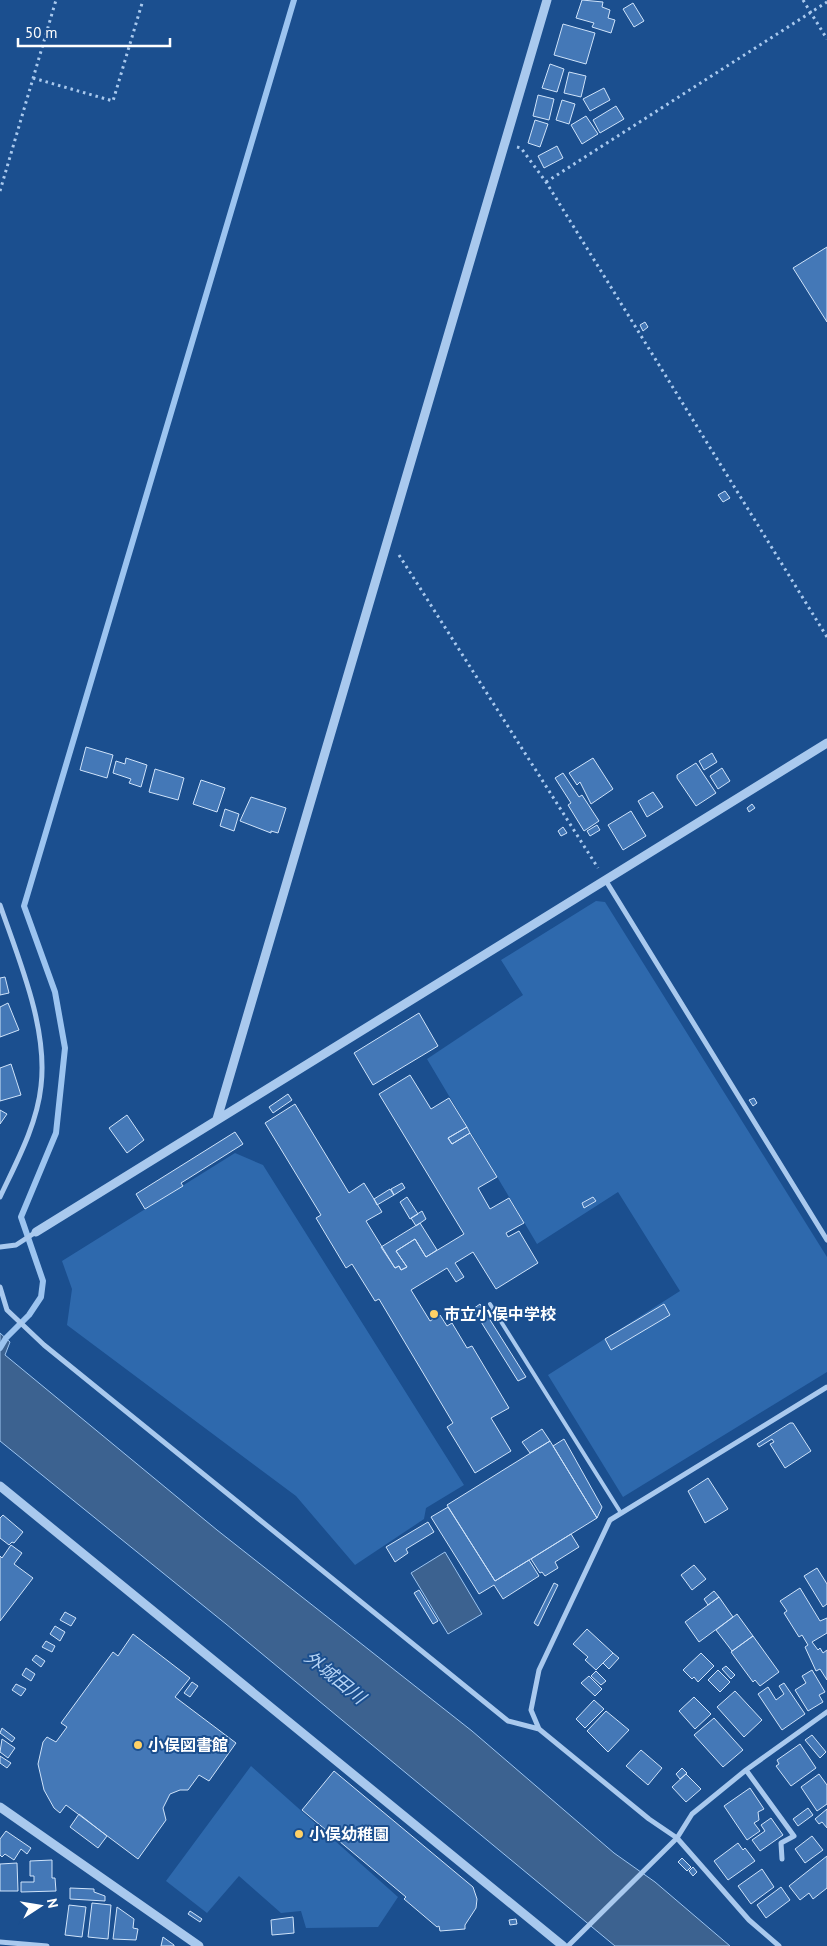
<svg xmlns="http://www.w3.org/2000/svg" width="827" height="1946" font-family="'PT Sans','Noto Sans JP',sans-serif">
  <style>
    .green { fill: #2e69ad }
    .water { fill: #3c6290; stroke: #9cc4f0 }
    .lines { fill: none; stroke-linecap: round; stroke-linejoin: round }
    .stream { stroke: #9cc4f0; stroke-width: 6 }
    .building { fill: #4478b7; stroke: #cfe3fa }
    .path { stroke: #a9c9ee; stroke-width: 3; stroke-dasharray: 2.5 4; stroke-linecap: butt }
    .service { stroke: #a9c9ee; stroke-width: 4 }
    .minor { stroke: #a9c9ee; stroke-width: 5 }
    .tertiary { stroke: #a9c9ee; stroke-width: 9 }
    .poi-dot { fill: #ffd166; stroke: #1b4f8f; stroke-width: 2 }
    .labels { text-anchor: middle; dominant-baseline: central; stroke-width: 4; stroke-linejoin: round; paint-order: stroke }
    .poi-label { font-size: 16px; font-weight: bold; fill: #fff; stroke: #1b4f8f; text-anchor: start }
    .water-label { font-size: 18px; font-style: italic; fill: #b5d3f5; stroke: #1b4f8f }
  </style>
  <rect width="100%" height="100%" fill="#1b4f8f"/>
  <path class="green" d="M596,901L605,902L827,1257V1372L623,1497L548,1375L680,1291L618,1192L537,1244L427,1059L523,995L501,960Z
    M235,1153L263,1165L464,1485L426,1508L424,1519L355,1565L296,1496L67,1325L72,1289L62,1261Z
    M251,1766L398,1897L378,1927L306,1928L301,1911L281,1913L239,1876L207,1913L166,1881Z"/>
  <path class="water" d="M0,1333L10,1342L5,1355L217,1530L472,1731L614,1853L655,1882L730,1946H615L226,1624L0,1441Z
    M445,1552L482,1614L448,1634L411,1573Z"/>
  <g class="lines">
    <path class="stream" d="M0,1348L6,1338L29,1315L41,1297L43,1281L21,1217L56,1133L65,1048L55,992L24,906L294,0"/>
  </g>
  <path class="building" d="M582,0L603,2L602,7L610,10L608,18L615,20L611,33L592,27L594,23L576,18Z
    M633,3L644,21L634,27L623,9Z
    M563,24L595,33L586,64L554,55Z
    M550,64L564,69L557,92L542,88Z
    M569,72L586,76L581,97L564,93Z
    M604,88L610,100L590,111L583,99Z
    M538,95L554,99L549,120L533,116Z
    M562,100L575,104L569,124L556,120Z
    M616,106L624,119L600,133L593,120Z
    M586,116L598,134L582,144L571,125Z
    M535,120L548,124L540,147L528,143Z
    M557,146L563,158L544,168L538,156Z
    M827,247V322L793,268Z
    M645,322L648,327L643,331L640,325Z
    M725,491L730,498L723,502L718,495Z
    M86,747L113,755L107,778L80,770Z
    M712,753L717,762L704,770L699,761Z
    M126,758L147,765L141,787L129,783L131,779L113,773L116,761L125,764Z
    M593,758L613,789L591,804L580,782L577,785L569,773Z
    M696,763L716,793L696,806L677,778V775Z
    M722,768L730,781L718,789L710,776Z
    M155,769L184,778L178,800L149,792Z
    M563,773L579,797L582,795L599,821L584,831L568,805L571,803L555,778Z
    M201,780L225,788L217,812L193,804Z
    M653,792L663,807L647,817L638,801Z
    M251,797L286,808L278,833L271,831V833L240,821Z
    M752,804L755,808L749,812L747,808Z
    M225,809L239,814L234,831L220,826Z
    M631,811L646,836L623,850L608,825Z
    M597,825L600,830L590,836L587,831Z
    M563,827L567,833L561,836L558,831Z
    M5,977L9,993L0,995V978Z
    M8,1003L19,1030L0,1037V1007Z
    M419,1013L438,1046L373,1085L354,1053Z
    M11,1064L21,1095L0,1101V1068Z
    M410,1075L431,1109L449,1098L467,1127L448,1138L452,1144L470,1133L497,1177L478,1188L490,1209L509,1198L524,1223L506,1233L508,1237L519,1231L538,1263L496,1289L473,1252L455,1263L464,1277L456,1282L447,1268L411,1290L430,1321L440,1315L447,1326L452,1323L467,1348L472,1346L509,1408L491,1418L511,1451L475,1473L447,1427L453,1423L379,1299L375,1301L352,1264L346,1268L316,1218L321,1215L265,1123L295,1104L349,1193L364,1183L382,1212L366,1221L395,1268L399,1266L401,1270L407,1267L396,1251L415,1239L426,1257L464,1234L379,1094Z
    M288,1094L292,1100L273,1113L269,1107Z
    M754,1098L757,1103L753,1106L749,1100Z
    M0,1110L7,1114L0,1124Z
    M127,1115L144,1140L127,1153L109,1128Z
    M467,1127L470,1133L452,1144L448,1138Z
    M235,1132L243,1144L181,1183L183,1186L145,1209L136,1194Z
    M402,1183L405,1188L394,1195L391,1189Z
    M390,1189L394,1195L377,1205L374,1199Z
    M407,1197L418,1214L410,1219L400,1202Z
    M593,1197L596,1201L584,1208L582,1203Z
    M422,1211L426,1219L416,1226L411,1218Z
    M420,1223L437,1250L426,1257L415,1239L396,1251L407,1267L401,1270L399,1266L395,1268L381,1247Z
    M480,1304L526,1377L518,1381L473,1309Z
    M664,1304L670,1315L611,1350L605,1339Z
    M790,1423H793L811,1451L785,1468L770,1444L774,1442L772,1439L759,1447L757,1444Z
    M542,1429L550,1441L530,1453L522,1442Z
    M564,1439L602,1507L597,1518L553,1446Z
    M550,1441L597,1518L495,1581L447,1505Z
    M708,1478L728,1509L705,1523L688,1491Z
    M448,1507L495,1581L529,1560L539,1576L503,1599L494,1585L479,1594L431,1517Z
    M3,1515L23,1532L14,1543L12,1542L9,1545L0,1538V1518Z
    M428,1522L434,1532L406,1549L408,1553L395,1562L386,1547Z
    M571,1534L579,1547L555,1562L558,1568L545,1576L542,1572L540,1573L531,1559Z
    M11,1545L22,1553L14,1564L33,1578L0,1621V1556L2,1558Z
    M694,1565L706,1579L692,1590L681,1575Z
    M817,1568L827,1584V1604L823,1607L804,1576Z
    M554,1583L558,1585L538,1626L534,1623Z
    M800,1588L820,1621L827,1618V1633L812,1642L818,1650L820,1648L823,1653L827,1650V1680L820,1669L816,1671L805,1647L808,1645L802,1635L799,1637L784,1613L787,1611L780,1601Z
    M419,1590L438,1621L433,1624L414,1593Z
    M714,1591L719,1597L708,1605L704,1599Z
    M719,1597L733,1617L699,1642L685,1622Z
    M65,1612L76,1618L71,1626L60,1620Z
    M737,1614L753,1636L732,1651L716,1630Z
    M55,1626L65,1632L60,1641L50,1634Z
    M587,1629L613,1653L596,1670L585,1660L588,1657L573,1644Z
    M133,1634L190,1678L175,1697L236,1743L209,1781L199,1775L188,1790H180L170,1794L163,1808L166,1820L138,1859L66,1805L60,1813L54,1808L44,1790L38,1764L43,1742L47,1737L56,1742L67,1727L61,1723L113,1652L118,1656Z
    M753,1636L779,1672L760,1686L755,1680L753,1682L731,1652Z
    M46,1641L55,1646L52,1652L42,1647Z
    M613,1653L619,1658L609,1669L603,1663Z
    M701,1653L714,1666L698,1682L694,1677L692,1679L683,1670Z
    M36,1655L45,1661L41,1667L32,1660Z
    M726,1666L735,1675L731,1679L722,1669Z
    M26,1668L35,1674L31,1681L22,1675Z
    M718,1670L730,1682L720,1692L708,1680Z
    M812,1670L825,1692L819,1695L823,1702L808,1711L795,1690L806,1683L802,1676Z
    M596,1671L606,1681L601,1685L591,1676Z
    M589,1676L602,1689L595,1696L581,1683Z
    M192,1682L198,1686L190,1697L184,1693Z
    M784,1683L805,1714L782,1730L758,1694L768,1687L776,1700L784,1694L779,1686Z
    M16,1684L26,1689L21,1696L12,1690Z
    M735,1691L762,1720L744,1737L717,1707Z
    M694,1697L711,1714L695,1729L679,1711Z
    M594,1700L604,1709L585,1728L576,1719Z
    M606,1711L629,1730L608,1752L587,1731Z
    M714,1718L743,1750L723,1767L694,1735Z
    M2,1728L15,1738L12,1742L0,1733Z
    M812,1735L826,1752L820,1758L805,1740Z
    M2,1739L15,1748L8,1758L0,1752Z
    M800,1744L816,1768L791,1786L776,1766L779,1764L777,1760Z
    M641,1750L662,1768L648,1785L626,1766Z
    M0,1756L11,1763L7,1768L0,1763Z
    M682,1768L687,1773L680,1779L676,1774Z
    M334,1771L473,1887L477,1899L476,1908L465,1925V1929L440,1931L439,1926L437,1927L404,1899L406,1897L302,1810Z
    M686,1774L701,1789L686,1802L672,1787Z
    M819,1774L827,1785V1804L817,1811L801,1787Z
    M750,1788L764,1809L758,1812L759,1820L754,1823L760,1831L747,1840L724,1806Z
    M808,1808L813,1815L798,1826L793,1819Z
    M827,1809V1828L822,1822L819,1824L815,1819Z
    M79,1814L107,1836L98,1848L70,1827Z
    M771,1818L783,1835L760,1851L752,1840L765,1831L761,1825Z
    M6,1831L31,1848L27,1854L21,1849L14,1860L5,1854L2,1857L0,1855V1839Z
    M812,1836L823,1850L805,1863L795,1849Z
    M738,1843L743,1850L745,1848L755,1861L728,1880L714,1861Z
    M827,1856V1888L813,1899L809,1893L800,1900L789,1886Z
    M682,1858L691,1867L687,1871L678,1862Z
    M52,1860V1878H55L56,1891L21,1892V1882H34V1876H30V1861Z
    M17,1863L18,1891H0V1864Z
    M693,1867L697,1872L693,1876L689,1871Z
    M762,1869L774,1887L751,1904L738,1886Z
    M781,1887L790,1900L766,1918L757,1905Z
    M70,1888L94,1889V1892L105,1896V1901L70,1899Z
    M92,1903L111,1905L108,1939L88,1937Z
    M69,1905L86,1907L82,1937L65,1935Z
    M117,1907L134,1919L133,1928L138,1929L136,1940L113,1939Z
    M190,1911L202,1919L200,1922L188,1914Z
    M293,1917L294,1933L272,1935L271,1920Z
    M516,1919L517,1924L510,1925L509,1920Z
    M163,1937L174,1945V1946H161Z"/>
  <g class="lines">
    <path class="path" d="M803,0L827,39
      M33,78L113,101L143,0
      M517,147L521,148L546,182L827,637
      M546,182L827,2
      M0,191L56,0
      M399,555L598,868"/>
    <path class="service" d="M490,1304L621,1513"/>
    <path class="minor" d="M606,881L827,1240
      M0,905C19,960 48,1028 41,1086C37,1125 16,1163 0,1197
      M0,1247L16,1245L36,1232
      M0,1287L7,1310L44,1345L508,1721L539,1729
      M746,1770L794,1836L781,1843L782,1859
      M0,1942L47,1946
      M568,1946L677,1838L692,1814L746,1770L827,1712
      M779,1946L749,1920L677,1838L649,1819L539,1729L531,1710L539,1670L610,1520L827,1387"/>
    <path class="tertiary" d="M217,1119L547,0
      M36,1232L827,743
      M0,1486L563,1946
      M0,1807L199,1946"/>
  </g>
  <g class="poi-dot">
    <circle cx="434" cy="1314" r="5"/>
    <circle cx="138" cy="1745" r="5"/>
    <circle cx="299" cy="1834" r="5"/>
  </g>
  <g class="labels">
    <g class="poi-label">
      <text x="444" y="1314">市立小俣中学校</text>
      <text x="148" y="1745">小俣図書館</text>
      <text x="309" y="1834">小俣幼稚園</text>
    </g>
    <g class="water-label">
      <text transform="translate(335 1677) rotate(39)">外城田川</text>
    </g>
  </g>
  <g transform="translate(40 1906) rotate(78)" stroke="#1b4f8f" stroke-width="4" paint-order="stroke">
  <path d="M0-4L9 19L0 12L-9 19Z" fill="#ffffff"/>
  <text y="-8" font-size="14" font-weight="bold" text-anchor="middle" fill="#ffffff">N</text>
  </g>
  <path d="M18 38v8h152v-8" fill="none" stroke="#ffffff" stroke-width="2.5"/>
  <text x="25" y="38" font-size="15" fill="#ffffff" stroke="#1b4f8f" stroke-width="4" paint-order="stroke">50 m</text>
</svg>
